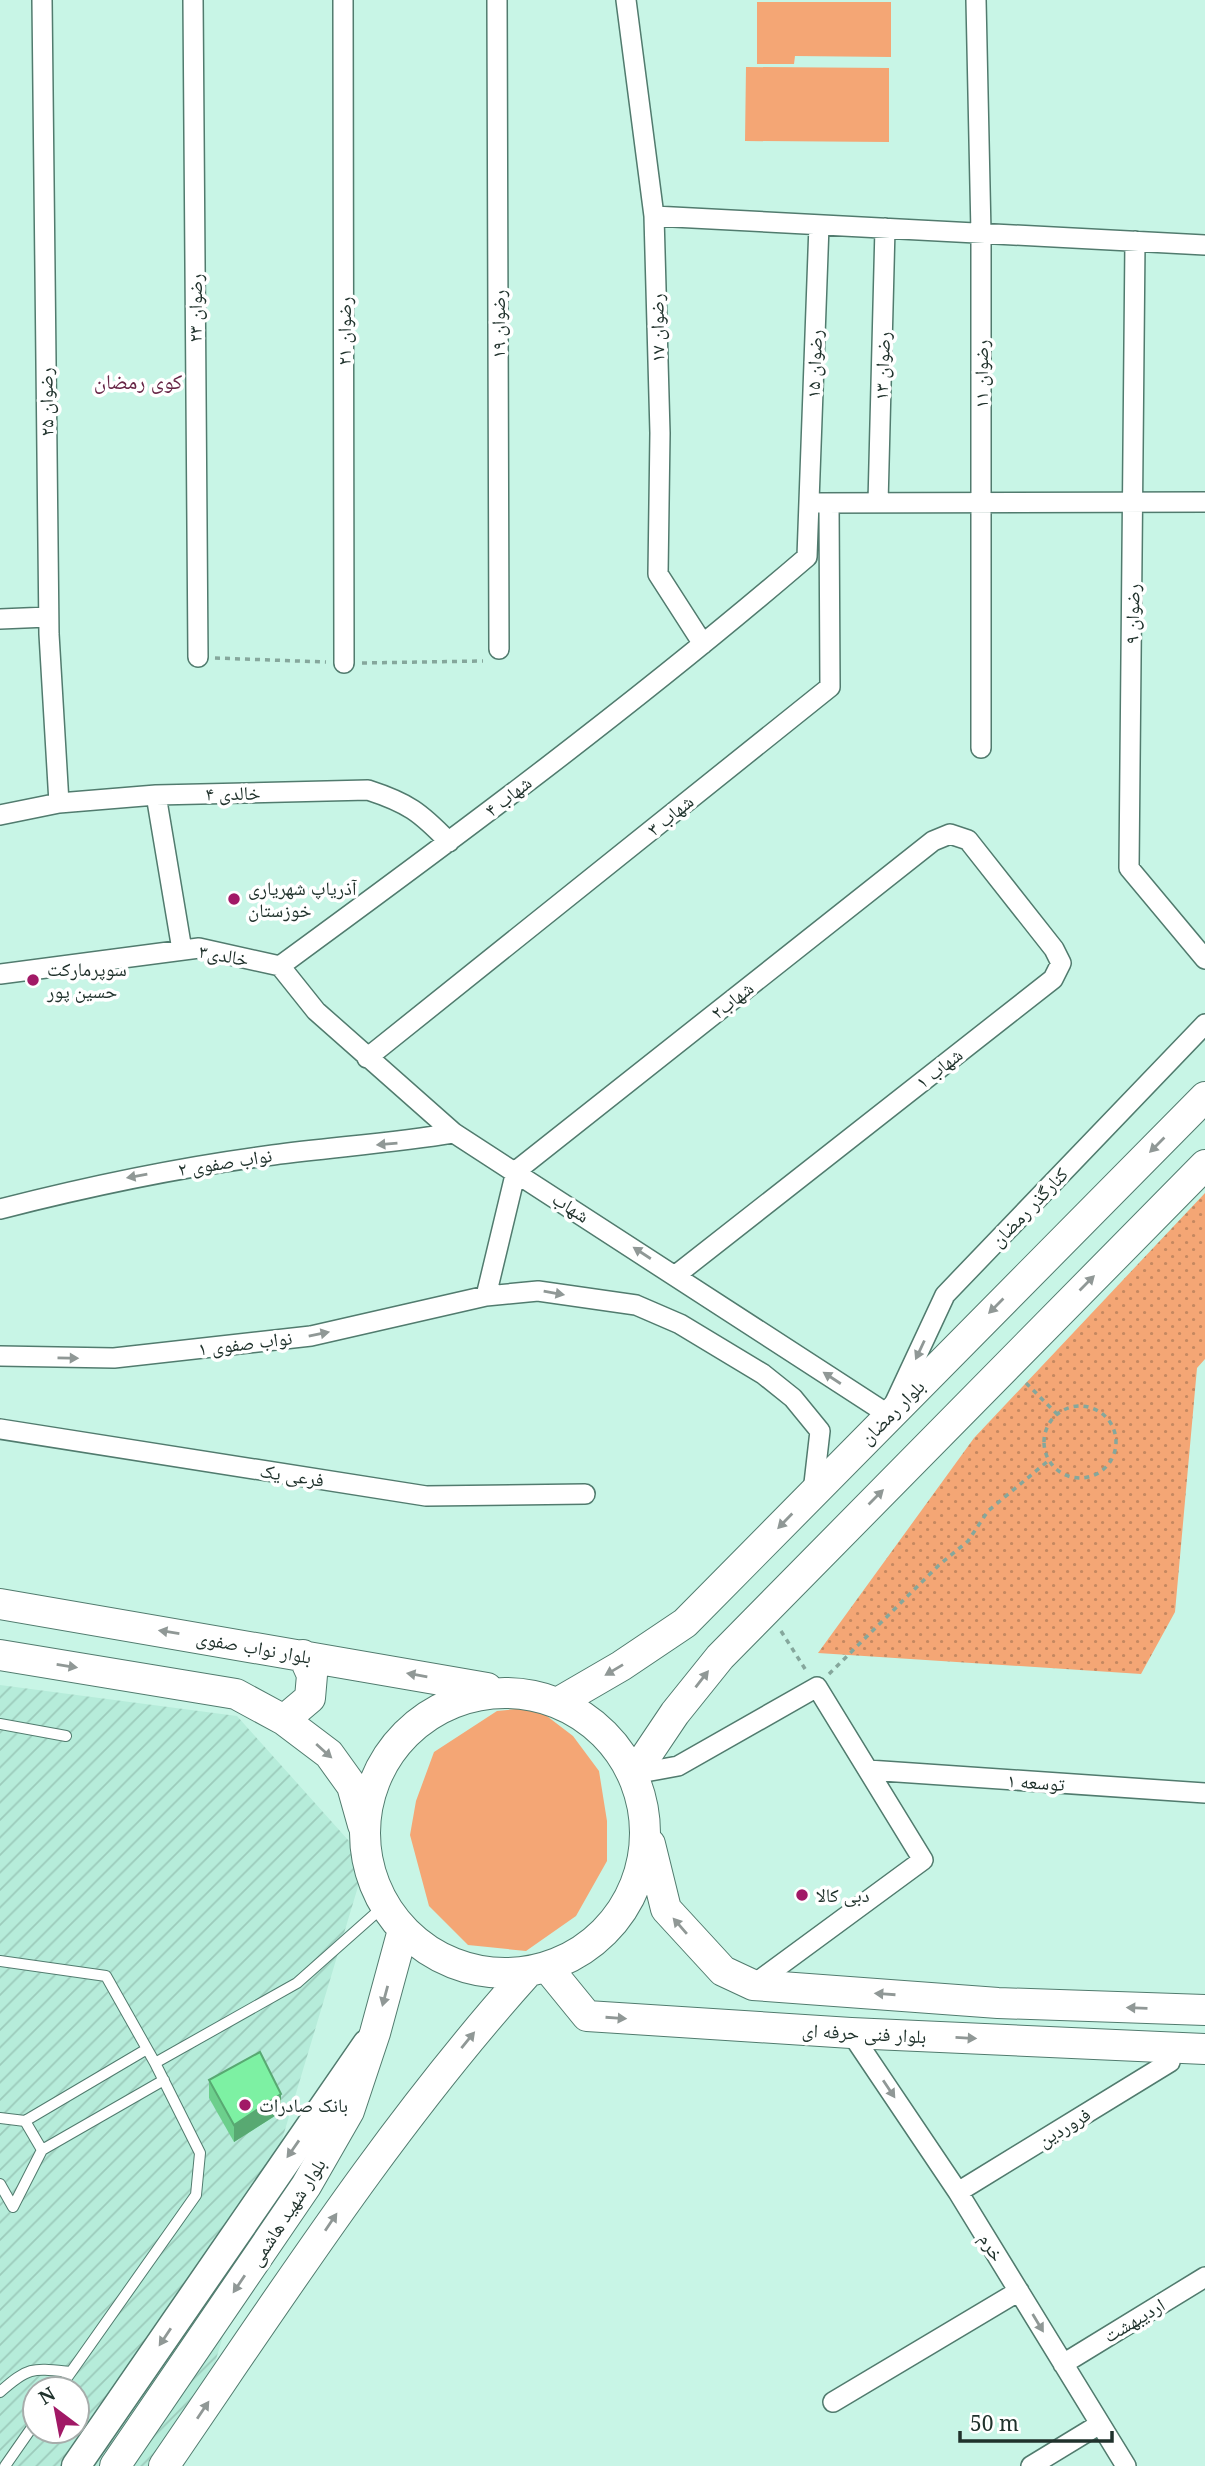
<svg xmlns="http://www.w3.org/2000/svg" width="1205" height="2466" font-family="'Noto Serif','Noto Naskh Arabic',serif">
  <style>
    .industrial { fill: url(#industrial-furrows); fill-rule: evenodd }
    .grass { fill: #f4a675 }
    .park { fill: url(#park-dots) }
    .lines { fill: none; stroke-linecap: round; stroke-linejoin: round }
    .lane-casing { stroke: #517b6e; stroke-width: 12 }
    .street-casing { stroke: #517b6e; stroke-width: 22 }
    .secondary-casing { stroke: #517b6e; stroke-width: 31 }
    .primary-casing { stroke: #517b6e; stroke-width: 32 }
    .path { stroke: #85a79c; stroke-width: 3.5; stroke-dasharray: 5 5; stroke-linecap: butt }
    .lane { stroke: #fff; stroke-width: 10 }
    .street { stroke: #fff; stroke-width: 19 }
    .secondary { stroke: #fff; stroke-width: 28 }
    .primary { stroke: #fff; stroke-width: 30 }
    .wall { fill: #6ccf8c }
    .shaded-wall { fill: #58a972 }
    .building { fill: #7df1a3; stroke: #58a972; stroke-width: 2 }
    .oneway { fill: #909896 }
    .poi-dot { fill: #a11966; stroke: #fff; stroke-width: 2.5 }
    .labels { text-anchor: middle; dominant-baseline: central; stroke-width: 7; stroke-linejoin: round; paint-order: stroke }
    .street-label { font-size: 19px; fill: #20322c; stroke: #fff }
    .poi-label { font-size: 19px; fill: #20322c; stroke: #fff; text-anchor: start }
    .neighbourhood-label { font-size: 21px; fill: #672646; stroke: #fff }
  </style>
  <defs>
    <pattern id="industrial-furrows" width="10" height="10" patternUnits="userSpaceOnUse" patternTransform="scale(1.75)"><rect width="10" height="10" fill="#b6ecda"/><path d="M-1 1l2-2M0 10L10 0M9 11l2-2" fill="none" stroke="#9ccbbb"/></pattern>
    <pattern id="park-dots" width="8" height="8" patternUnits="userSpaceOnUse" patternTransform="scale(1.75)"><rect width="8" height="8" fill="#f4a675"/><path d="M2 2h.1M6 6h.1" fill="none" stroke="#c58860" stroke-width="1.8" stroke-linecap="round"/></pattern>
  </defs>
  <rect width="100%" height="100%" fill="#c8f5e6"/>
  <path class="industrial" d="M0,1685L237,1716L366,1860L184,2466H0ZM35,2389H77V2431H35Z"/>
  <path class="grass" d="M757,2H891V57L795,56L794,64H757Z
    M746,67L889,68V142L745,141Z
    M535,1707L573,1736L599,1771L607,1821V1861L576,1916L526,1951L468,1945L429,1906L410,1835L416,1801L434,1752L497,1711Z"/>
  <path class="park" d="M1205,1193V1359L1197,1368L1175,1612L1141,1674L818,1653L974,1438Z"/>
  <g class="lines">
    <defs>
      <path id="lane" d="M0,1724L66,1736
        M0,1961L106,1976L155,2063L200,2153L196,2195L59,2389
        M155,2063L297,1983L385,1905
        M0,2118L25,2121L147,2049
        M25,2121L42,2150
        M0,2184L13,2207
        M13,2207L42,2150L164,2080
        M0,2392C29,2366 33,2368 71,2372
        M5,2466L35,2423"/>
      <path id="street" d="M42,0L49,634L59,803
        M193,0L198,657
        M343,0L344,663
        M497,0L499,649
        M626,0L654,216L660,433L658,574L703,644
        M976,0L981,233V748
        M654,216L1205,245
        M1135,241L1129,868L1205,959
        M818,503L1205,502
        M878,503L885,228
        M0,619L48,617
        M156,795L182,950
        M0,815L59,803L156,795L368,790C408,803 420,812 449,842
        M280,966L316,1011L454,1133L889,1415L945,1295L1205,1024
        M280,966C459,835 638,702 807,557L819,225
        M0,974L199,948L280,966
        M367,1058L830,687L829,503
        M0,1209C90,1186 180,1167 273,1155C334,1147 394,1143 454,1133
        M486,1296L516,1171L933,841L950,834L968,840L1054,949L1061,963L1053,979L676,1275
        M0,1356L114,1358L311,1336L486,1296L538,1291L636,1305L680,1324L763,1374L793,1398L820,1431L813,1492
        M0,1429L426,1496L585,1494
        M868,1770L1205,1793
        M634,1774L678,1766L817,1687L923,1860L753,1985
        M851,2033L958,2192L1126,2466
        M958,2192L1170,2062
        M1063,2364L1205,2277
        M833,2402L1019,2291
        M1031,2466L1100,2424"/>
      <path id="secondary" d="M76,2466L367,2044"/>
      <path id="primary" d="M0,1604L487,1688
        M0,1655L236,1694L284,1720L329,1754L352,1786L363,1825
        M365 1833a140 140 0 1 1 280 0a140 140 0 1 1-280 0Z
        M559,1702L621,1666L685,1623L1205,1097
        M284,1720L310,1698L312,1675L303,1655
        M634,1774L675,1713L720,1657L1205,1165
        M650,1844L666,1909L723,1971L753,1985L998,2003L1205,2010
        M547,1967L587,2016L851,2033L1205,2049
        M115,2466L306,2186L349,2111L375,2033L403,1930
        M164,2466C280,2297 391,2124 528,1972"/>
    </defs>
    <use href="#lane" class="lane-casing"/>
    <use href="#street" class="street-casing"/>
    <use href="#secondary" class="secondary-casing"/>
    <use href="#primary" class="primary-casing"/>
    <path class="path" d="M215,658L326,662
      M362,663L483,661
      M1026,1383L1057,1414
      M1044 1442a36 36 0 1 1 72 0a36 36 0 1 1-72 0Z
      M781,1631L807,1672
      M829,1674L939,1565L968,1541L988,1511L1048,1461"/>
    <use href="#lane" class="lane"/>
    <use href="#street" class="street"/>
    <use href="#secondary" class="secondary"/>
    <use href="#primary" class="primary"/>
  </g>
  <path class="wall" d="M209,2080L281,2112L234,2142L209,2098Z"/>
  <path class="shaded-wall" d="M281,2094V2112L234,2142V2125Z"/>
  <path class="building" d="M260,2052L281,2094L234,2125L209,2080Z"/>
  <defs><path id="oneway-solid" d="M-6-.8H1V-3.2L6.5 0L1 3.2V.8H-6Z" transform="scale(1.75)"/></defs>
  <g class="oneway">
    <use href="#oneway-solid" transform="translate(387 1144) rotate(175)"/>
    <use href="#oneway-solid" transform="translate(1157 1145) rotate(135)"/>
    <use href="#oneway-solid" transform="translate(137 1176) rotate(170)"/>
    <use href="#oneway-solid" transform="translate(642 1253) rotate(-147)"/>
    <use href="#oneway-solid" transform="translate(1087 1283) rotate(-45)"/>
    <use href="#oneway-solid" transform="translate(554 1293) rotate(10)"/>
    <use href="#oneway-solid" transform="translate(996 1306) rotate(135)"/>
    <use href="#oneway-solid" transform="translate(319 1334) rotate(-11)"/>
    <use href="#oneway-solid" transform="translate(920 1350) rotate(115)"/>
    <use href="#oneway-solid" transform="translate(68 1358) rotate(1)"/>
    <use href="#oneway-solid" transform="translate(832 1378) rotate(-147)"/>
    <use href="#oneway-solid" transform="translate(876 1497) rotate(-45)"/>
    <use href="#oneway-solid" transform="translate(785 1521) rotate(134)"/>
    <use href="#oneway-solid" transform="translate(169 1632) rotate(-171)"/>
    <use href="#oneway-solid" transform="translate(67 1666) rotate(9)"/>
    <use href="#oneway-solid" transform="translate(614 1670) rotate(149)"/>
    <use href="#oneway-solid" transform="translate(417 1675) rotate(-170)"/>
    <use href="#oneway-solid" transform="translate(702 1679) rotate(-52)"/>
    <use href="#oneway-solid" transform="translate(324 1751) rotate(42)"/>
    <use href="#oneway-solid" transform="translate(680 1926) rotate(-131)"/>
    <use href="#oneway-solid" transform="translate(885 1994) rotate(-176)"/>
    <use href="#oneway-solid" transform="translate(385 1996) rotate(105)"/>
    <use href="#oneway-solid" transform="translate(1137 2008) rotate(-178)"/>
    <use href="#oneway-solid" transform="translate(616 2018) rotate(4)"/>
    <use href="#oneway-solid" transform="translate(966 2038) rotate(3)"/>
    <use href="#oneway-solid" transform="translate(468 2040) rotate(-51)"/>
    <use href="#oneway-solid" transform="translate(889 2089) rotate(56)"/>
    <use href="#oneway-solid" transform="translate(293 2149) rotate(125)"/>
    <use href="#oneway-solid" transform="translate(331 2222) rotate(-56)"/>
    <use href="#oneway-solid" transform="translate(239 2284) rotate(124)"/>
    <use href="#oneway-solid" transform="translate(1038 2323) rotate(59)"/>
    <use href="#oneway-solid" transform="translate(165 2337) rotate(124)"/>
    <use href="#oneway-solid" transform="translate(203 2410) rotate(-56)"/>
  </g>
  <g class="poi-dot">
    <circle cx="234" cy="899" r="7"/>
    <circle cx="33" cy="980" r="7"/>
    <circle cx="802" cy="1895" r="7"/>
    <circle cx="245" cy="2105" r="7"/>
  </g>
  <g class="labels">
    <g class="street-label">
      <text transform="translate(195 308) rotate(-90)">رضوان ۲۳</text>
      <text transform="translate(498 324) rotate(-90)">رضوان ۱۹</text>
      <text transform="translate(657 328) rotate(-91)">رضوان ۱۷</text>
      <text transform="translate(344 331) rotate(-90)">رضوان ۲۱</text>
      <text transform="translate(814 364) rotate(-88)">رضوان ۱۵</text>
      <text transform="translate(882 366) rotate(-88)">رضوان ۱۳</text>
      <text transform="translate(981 374) rotate(-90)">رضوان ۱۱</text>
      <text transform="translate(46 402) rotate(-91)">رضوان ۲۵</text>
      <text transform="translate(1132 614) rotate(-89)">رضوان ۹</text>
      <text transform="translate(233 793) rotate(-1)">خالدی ۴</text>
      <text transform="translate(508 796) rotate(-38)">شهاب ۴</text>
      <text transform="translate(670 815) rotate(-39)">شهاب ۳</text>
      <text transform="translate(224 955) rotate(10)">خالدی۳</text>
      <text transform="translate(732 1000) rotate(-38)">شهاب۲</text>
      <text transform="translate(939 1068) rotate(-38)">شهاب ۱</text>
      <text transform="translate(225 1162) rotate(-9)">نواب صفوی ۲</text>
      <text transform="translate(571 1207) rotate(33)">شهاب</text>
      <text transform="translate(1029 1207) rotate(-46)">کنارگذر رمضان</text>
      <text transform="translate(245 1343) rotate(-7)">نواب صفوی ۱</text>
      <text transform="translate(892 1412) rotate(-45)">بلوار رمضان</text>
      <text transform="translate(292 1475) rotate(9)">فرعی یک</text>
      <text transform="translate(254 1647) rotate(10)">بلوار نواب صفوی</text>
      <text transform="translate(1036 1782) rotate(4)">توسعه ۱</text>
      <text transform="translate(864 2033) rotate(3)">بلوار فنی حرفه ای</text>
      <text transform="translate(1064 2127) rotate(-31)">فروردین</text>
      <text transform="translate(287 2212) rotate(-57)">بلوار شهید هاشمی</text>
      <text transform="translate(992 2247) rotate(59)">خرم</text>
      <text transform="translate(1134 2320) rotate(-31)">اردیبهشت</text>
    </g>
    <g class="poi-label">
      <text x="248" y="888">آذریاپ شهریاری<tspan x="248" dy="22">خوزستان</tspan></text>
      <text x="47" y="969">سوپرمارکت<tspan x="47" dy="22">حسین پور</tspan></text>
      <text x="816" y="1895">دبی کالا</text>
      <text x="259" y="2105">بانک صادرات</text>
    </g>
    <g class="neighbourhood-label">
      <text x="138" y="381">کوی رمضان</text>
    </g>
  </g>
  <g transform="translate(56 2410) rotate(328)"><circle r="33" fill="#ffffff" stroke="#a6adab" stroke-width="2"/>
  <path d="M0-5L12 26L0 18L-12 26Z" fill="#a11966"/>
  <text y="-10" font-size="19" font-weight="bold" text-anchor="middle" fill="#20322c">N</text>
  </g>
  <path d="M960 2431v10h152v-10" fill="none" stroke="#20322c" stroke-width="3.5"/>
  <text x="970" y="2431" font-size="21" fill="#20322c" stroke="#ffffff" stroke-width="5" paint-order="stroke">50 m</text>
</svg>
